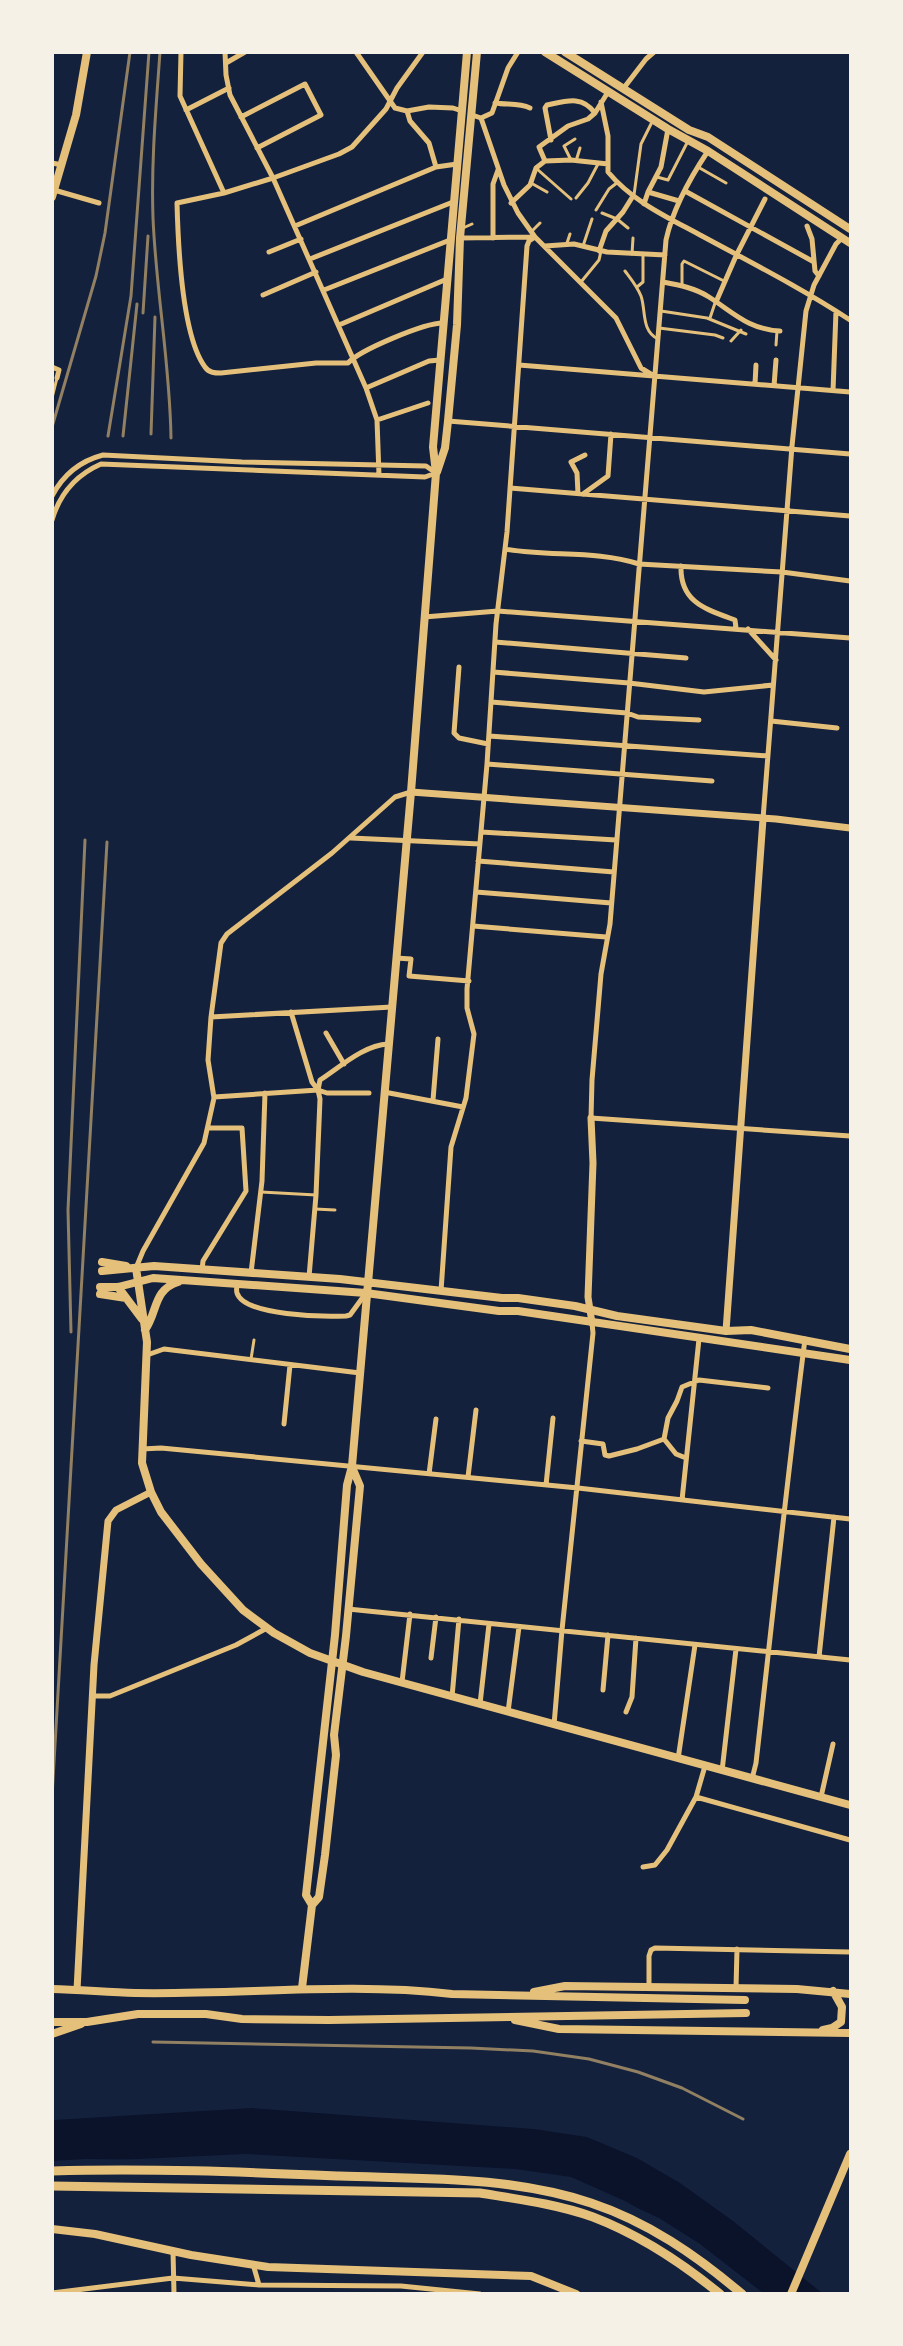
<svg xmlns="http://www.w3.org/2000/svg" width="903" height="2346" font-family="'IBM Plex Sans',sans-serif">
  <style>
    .water { fill: #0b132b }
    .pier { fill: #14213d }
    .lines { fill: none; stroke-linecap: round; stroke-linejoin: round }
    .service { stroke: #e5c07b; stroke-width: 3 }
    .minor { stroke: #e5c07b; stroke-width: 5 }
    .tertiary { stroke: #e5c07b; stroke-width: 7 }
    .secondary { stroke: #e5c07b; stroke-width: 8 }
    .primary { stroke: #e5c07b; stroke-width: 8 }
    .trunk { stroke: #e5c07b; stroke-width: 9 }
    .rail { stroke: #918062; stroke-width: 3 }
  </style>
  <rect width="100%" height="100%" fill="#14213d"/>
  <path class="water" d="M252,2108L534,2129L587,2137L637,2158L680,2183L733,2221L822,2293H760L680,2233L625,2201L571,2177L515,2169L245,2154L53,2163V2120Z"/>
  <path class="pier" d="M85,2159L170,2160L52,2166L53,2161Z
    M594,2190L609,2195L659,2218L700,2244L763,2293L755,2294L678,2236L624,2203Z"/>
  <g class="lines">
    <path class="service" d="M571,160L564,146L575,139
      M576,161L580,148
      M698,167L726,183
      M537,169L571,199
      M657,177L668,180L688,141
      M531,183L547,192
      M634,195L641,144L652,122
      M576,198L588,183L598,164
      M596,210L609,189L618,182
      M602,213L617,219L628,228
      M463,228L472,224
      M531,232L540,223
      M567,243L570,234
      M583,246L592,219
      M632,254L633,238
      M625,271C631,279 637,286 641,296C646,310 641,331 658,339
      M581,282L599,260L601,251
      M682,285V264L684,261L724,281
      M637,287L643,282V254
      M661,311L707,318L746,334
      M710,318L715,303
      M659,328L715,335L723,338
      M731,341L741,330
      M776,345L777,331
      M52,398L57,378
      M261,1192L316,1195
      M315,1209L335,1210
      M251,1359L254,1340"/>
    <path class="minor" d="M181,52L180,96L224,193
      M225,52L226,75L230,95L273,178L366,388L377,420L379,475
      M356,52L395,108L407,111L429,107L453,108L462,111
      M423,52L397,88L386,109L352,147L339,154L273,178L224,193L177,203C178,242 182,336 205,367C209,373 215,373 221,373L316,363H348C360,350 424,323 443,323
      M226,63L245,52
      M623,89L646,59L654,52
      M601,102L608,136V172C633,202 669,218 702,236C752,263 803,289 850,320
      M495,103C508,105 519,103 530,108
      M186,110L229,88
      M407,111L410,121L429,143L436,167
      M472,115L481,118L504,185L518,213L535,237L616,318L641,368L654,376
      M241,117L305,84L321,115L257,148
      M481,118L492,113L508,68L518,52
      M551,140L545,108L547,105C566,101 582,95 595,113
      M708,151C690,178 673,208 666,240L610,924L601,974L592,1080L591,1118L850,1136
      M545,161L539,147L568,126L588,119L595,113L608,92
      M52,163L62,165
      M54,190L99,203
      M685,191L814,262
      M648,192L679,201
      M511,203L530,185L536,168L545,161L571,160L608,164
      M644,204L648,192L661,167L668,129
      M295,226L436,167L457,164
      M807,226L812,239L815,271L819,276
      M460,238L534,237
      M493,238V184L498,170
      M545,246L574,244L607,252L665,255
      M599,251L606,231L623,212L633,196
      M269,252L301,239
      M310,259L453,202
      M663,282C679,285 695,288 709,297C734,313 748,329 780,331
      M324,290L450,240
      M263,295L316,272
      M716,302L736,256L765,199
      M339,325L447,279
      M519,365L850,392
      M52,367L59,370L57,378
      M755,384L756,365
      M774,386L776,360
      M366,388L429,361L440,360
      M833,391L836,311
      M377,420L428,403
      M448,421L850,454
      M510,488L850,516
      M578,494L577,473L571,462L585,455
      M583,494L608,476L611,434
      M52,496C63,475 80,461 103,455L242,462L426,466L436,473
      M52,520C60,493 76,475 101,464L425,477L436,473
      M505,549C549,557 596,550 639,564L782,572L850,581
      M681,566C680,602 705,609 735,620L736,628
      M424,617L498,611L850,638
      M748,629L776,660
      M495,642L686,658
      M459,667L454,733L459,738L488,744
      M493,672L629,683L704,692L773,685
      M491,702L627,713L638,717L699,720
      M771,721L837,728
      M489,736L768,756
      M487,764L712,781
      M763,819L792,446L806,311L814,285L836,244L842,238
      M481,832L616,840
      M351,838L480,844
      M478,861L614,872
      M476,892L611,903
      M473,926L606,937
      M396,958L411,959L409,976L469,981
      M291,1012L312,1082L318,1090L320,1099L316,1195L309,1277
      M211,1017L392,1007
      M326,1033L344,1064
      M318,1090L320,1080C340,1067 364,1045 388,1044
      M384,1092L463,1107
      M214,1097L318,1090L327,1093H369
      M433,1100L438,1039
      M136,1268L143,1251L204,1143L214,1098L208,1060L211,1017L221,943L227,934L332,853L395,797L411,792
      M202,1270L203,1261L246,1191L242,1128H208
      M251,1273L262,1181L265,1093
      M237,1284C237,1287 236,1290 237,1293C244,1316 326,1317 346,1316L350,1315L366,1293
      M441,1291L451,1147L466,1098L474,1034L467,1008V989L487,764L496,624L507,532L527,246L529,241L535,237
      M147,1355L164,1349L360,1373
      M284,1424L290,1365
      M581,1441L603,1444L605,1455L609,1456L637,1449L664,1439
      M142,1449L161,1448L578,1488L850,1519
      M686,1458L676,1454L664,1439L668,1418L677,1401L682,1387L699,1380L768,1388
      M429,1474L436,1419
      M468,1477L476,1410
      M546,1485L553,1418
      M682,1500L699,1339
      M348,1609L850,1660
      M819,1657L834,1517
      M431,1658L436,1617
      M402,1682L410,1614
      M603,1690L608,1635
      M93,1696H110L236,1645L267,1628
      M452,1697L459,1619
      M480,1704L489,1624
      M508,1712L519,1627
      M626,1712L632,1697L636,1638
      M554,1725L562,1630L593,1333L592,1323
      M678,1759L695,1645
      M722,1771L736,1649
      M752,1779L756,1763C772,1622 787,1480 805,1339
      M696,1797L850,1840
      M821,1797L833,1744
      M643,1867L655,1865L667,1850L696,1797L705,1766
      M649,1987V1956L651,1950L655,1948L850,1952
      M736,1988L737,1949
      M173,2251L174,2294
      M253,2264L259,2285
      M52,2293L173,2278L259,2285L401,2286L480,2294"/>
    <path class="tertiary" d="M411,792L776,819L850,828
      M591,1118L593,1163L588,1297L592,1323
      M726,1331L763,819
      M77,1990L94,1665L108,1521L116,1510L151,1492"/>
    <path class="secondary" d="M545,52L668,129L708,151L850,243
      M565,52L689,130L708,137L850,229
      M437,472L445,448L448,421L457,325L460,238L477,52
      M102,1262L126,1266
      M136,1268L147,1342L142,1463L151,1492L161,1512L201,1564L243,1610L274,1633L310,1653L363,1672L850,1805
      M102,1271L154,1266L340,1279L502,1298H518L575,1306L617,1316L726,1331L751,1330L850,1349
      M100,1287H118L153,1278L366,1293L499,1311H518L850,1360
      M118,1287L142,1319
      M100,1294L126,1298
      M145,1330C158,1311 153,1290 178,1282
      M312,1905L306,1895L335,1635L347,1485L352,1466L411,792L436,473L433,447L467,52
      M302,1988L312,1905L319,1897L325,1855L336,1755L334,1735L346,1636L360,1486L352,1467
      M52,2229L95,2234L191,2255L268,2267L531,2276L576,2294
      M791,2294L850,2154"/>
    <path class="primary" d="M52,197L76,115L87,52
      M52,1989C80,1990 108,1992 135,1993C241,1995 347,1982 452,1994L745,2000
      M534,1992L565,1986L797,1989L850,1994
      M515,2020L559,2029L850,2033
      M52,2022H87L138,2014H206L242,2019L329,2020L746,2013
      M823,2030L832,2028L841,2022L842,2007L833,1991
      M52,2034L81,2024"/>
    <path class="trunk" d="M52,2171C148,2168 243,2172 339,2176C423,2179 510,2176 591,2203C648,2222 696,2255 742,2294
      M52,2186L480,2193C517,2199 557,2204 593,2217C640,2235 681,2262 720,2294"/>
    <path class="rail" d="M160,52C156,108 151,163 153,218C156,291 170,364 171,438
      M143,313L148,236
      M52,427L96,276L105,233L130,52
      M151,434L155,317
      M108,436L131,296L149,52
      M123,436L137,304
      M71,1332L68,1210L85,840
      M52,1797L107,842
      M153,2042L471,2048L533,2051L589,2059L638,2072L682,2088L743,2119"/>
  </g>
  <rect width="903" height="2346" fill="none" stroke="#f6f1e7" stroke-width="108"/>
</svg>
